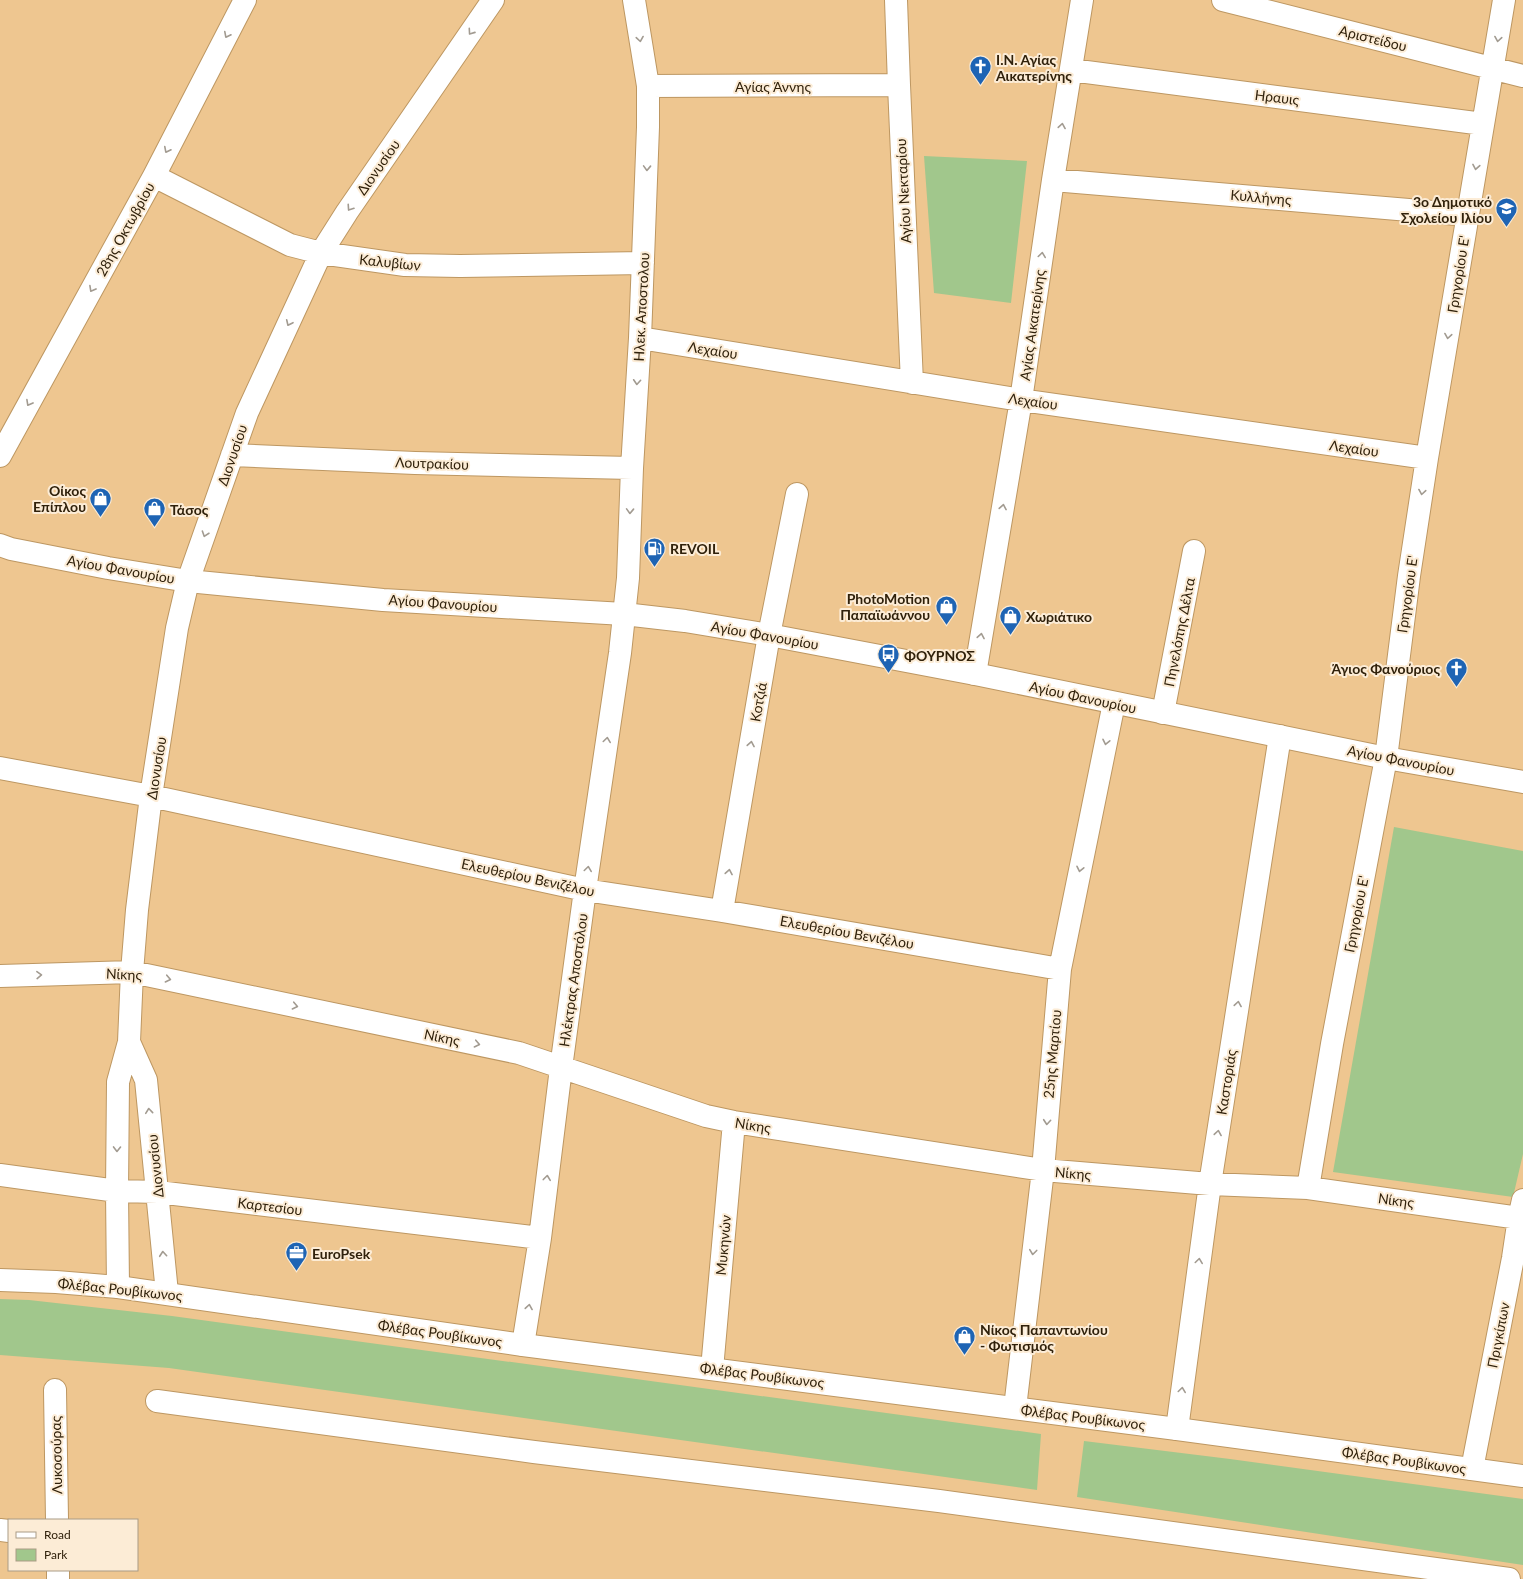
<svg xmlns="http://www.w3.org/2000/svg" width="1523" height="1579" font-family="Lato,sans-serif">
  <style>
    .green { fill: #a1c78c }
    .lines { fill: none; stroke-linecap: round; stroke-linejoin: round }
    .street-casing { stroke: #bd9762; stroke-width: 24 }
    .secondary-casing { stroke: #bd9762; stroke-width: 24 }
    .street { stroke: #fff; stroke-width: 22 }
    .secondary { stroke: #fff; stroke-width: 22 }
    .oneway { stroke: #a29b91 }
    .labels { text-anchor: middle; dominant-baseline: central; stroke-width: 4; stroke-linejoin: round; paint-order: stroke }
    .street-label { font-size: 14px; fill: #30210b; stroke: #fcecd6 }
    .poi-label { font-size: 14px; font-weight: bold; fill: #30210b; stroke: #fcecd6; text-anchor: start }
  </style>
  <rect width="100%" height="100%" fill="#eec690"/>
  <path class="green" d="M924,156L1027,161L1011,303L934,293Z
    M1394,827L1523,851V1154L1513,1197L1333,1172Z
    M0,1299L29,1300L172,1316L1041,1434L1037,1490L169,1368L0,1355Z
    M1084,1441L1230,1459L1523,1499V1565L1077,1497Z"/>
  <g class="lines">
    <defs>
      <path id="street" d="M896,0L899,85L912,383
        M1223,0L1523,76
        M1071,70L1483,124
        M648,86L899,85
        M154,176L290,245L321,253L405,265L460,266L643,263
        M1053,180L1468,215
        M640,338L1021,400L1427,458
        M232,455L415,463L632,468
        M0,456L154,176L245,0
        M975,674L1021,400L1053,180L1082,0
        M1163,713L1194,551
        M0,768L151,796L585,890L722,911L1060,969
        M722,911L769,635L797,494
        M0,976L132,972L519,1053L706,1116L734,1122L1043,1170L1210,1184L1308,1188L1519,1218
        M129,1042L146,1080L167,1293
        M0,1175L117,1191L158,1192L540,1238
        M1308,1188L1332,1044L1386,758L1409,576L1427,458L1504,0
        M118,1287L117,1191L118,1082L129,1042L132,972L137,910L151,796L177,628L188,581L247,413L321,253L347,212L493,0
        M523,1345L540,1238L561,1068L585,890L620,653L628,578L632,468L640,338L648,127V86L634,0
        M712,1369L734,1122
        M55,1390L57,1520
        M157,1401L534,1452L939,1501L1509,1579
        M1015,1408L1043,1170L1060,969L1114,703
        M1177,1429L1210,1184L1280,736
        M1472,1469L1513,1258L1519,1218L1523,1200
        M0,1530L9,1531
        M58,1570V1579"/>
      <path id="secondary" d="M0,545L11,549L108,568L188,581L383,600L624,614L685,621L769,635L975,674L1386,758L1523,782
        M0,1280L56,1282L118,1287L523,1345L1177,1429L1523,1476"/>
    </defs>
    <use href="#street" class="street-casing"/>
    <use href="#secondary" class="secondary-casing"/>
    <use href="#street" class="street"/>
    <use href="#secondary" class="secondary"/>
  </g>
  <defs><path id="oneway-chevron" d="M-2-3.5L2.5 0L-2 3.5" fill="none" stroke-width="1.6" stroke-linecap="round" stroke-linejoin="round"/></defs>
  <g class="oneway">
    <use href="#oneway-chevron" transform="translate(471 32) rotate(125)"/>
    <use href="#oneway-chevron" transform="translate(227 35) rotate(117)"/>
    <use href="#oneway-chevron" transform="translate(640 39) rotate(81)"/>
    <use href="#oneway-chevron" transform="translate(1498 39) rotate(99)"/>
    <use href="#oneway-chevron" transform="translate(1062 126) rotate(-81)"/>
    <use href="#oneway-chevron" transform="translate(167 150) rotate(117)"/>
    <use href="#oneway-chevron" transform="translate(1476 167) rotate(100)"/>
    <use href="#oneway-chevron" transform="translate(647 168) rotate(92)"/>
    <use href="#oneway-chevron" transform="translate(350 208) rotate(124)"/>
    <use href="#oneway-chevron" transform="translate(1042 255) rotate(-82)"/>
    <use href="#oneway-chevron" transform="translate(92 289) rotate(119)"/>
    <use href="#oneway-chevron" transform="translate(289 323) rotate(115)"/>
    <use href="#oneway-chevron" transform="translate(1448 336) rotate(99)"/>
    <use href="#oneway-chevron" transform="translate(637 382) rotate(94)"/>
    <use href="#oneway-chevron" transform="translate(29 403) rotate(119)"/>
    <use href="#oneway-chevron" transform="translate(1422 492) rotate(99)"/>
    <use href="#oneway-chevron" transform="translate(1003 507) rotate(-80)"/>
    <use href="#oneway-chevron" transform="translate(630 511) rotate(92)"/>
    <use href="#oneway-chevron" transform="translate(205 534) rotate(109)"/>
    <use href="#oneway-chevron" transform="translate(981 636) rotate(-80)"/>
    <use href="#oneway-chevron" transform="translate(607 740) rotate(-82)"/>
    <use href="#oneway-chevron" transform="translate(1106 742) rotate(102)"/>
    <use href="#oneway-chevron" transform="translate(751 744) rotate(-80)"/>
    <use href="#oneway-chevron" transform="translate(588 869) rotate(-82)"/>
    <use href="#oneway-chevron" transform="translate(1080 869) rotate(102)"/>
    <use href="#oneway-chevron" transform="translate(729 872) rotate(-80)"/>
    <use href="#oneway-chevron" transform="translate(39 975) rotate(-2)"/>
    <use href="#oneway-chevron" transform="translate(168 979) rotate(12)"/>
    <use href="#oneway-chevron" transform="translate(1238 1004) rotate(-81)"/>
    <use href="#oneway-chevron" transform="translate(295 1006) rotate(12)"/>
    <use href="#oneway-chevron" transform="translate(477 1044) rotate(12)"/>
    <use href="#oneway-chevron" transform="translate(149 1111) rotate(-96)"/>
    <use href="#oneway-chevron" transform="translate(1047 1122) rotate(95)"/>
    <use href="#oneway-chevron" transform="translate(1218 1133) rotate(-81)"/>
    <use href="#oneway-chevron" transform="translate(117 1149) rotate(91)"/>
    <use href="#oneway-chevron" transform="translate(547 1178) rotate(-83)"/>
    <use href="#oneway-chevron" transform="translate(1033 1252) rotate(97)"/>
    <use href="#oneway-chevron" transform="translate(163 1254) rotate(-95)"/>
    <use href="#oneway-chevron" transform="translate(1199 1261) rotate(-82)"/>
    <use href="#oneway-chevron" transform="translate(529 1307) rotate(-81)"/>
    <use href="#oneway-chevron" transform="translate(1182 1390) rotate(-82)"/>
  </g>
  <defs>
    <symbol id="church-pin" viewBox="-11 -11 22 30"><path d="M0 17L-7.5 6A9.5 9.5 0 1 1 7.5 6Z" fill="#1e64b4" stroke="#fcecd6"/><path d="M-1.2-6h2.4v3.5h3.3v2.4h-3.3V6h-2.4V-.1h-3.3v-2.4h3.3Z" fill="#fff"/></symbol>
    <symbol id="school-pin" viewBox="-11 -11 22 30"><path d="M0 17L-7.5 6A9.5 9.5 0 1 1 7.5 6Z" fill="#1e64b4" stroke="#fcecd6"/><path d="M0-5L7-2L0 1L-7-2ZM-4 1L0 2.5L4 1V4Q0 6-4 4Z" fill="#fff"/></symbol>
    <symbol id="shop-pin" viewBox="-11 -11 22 30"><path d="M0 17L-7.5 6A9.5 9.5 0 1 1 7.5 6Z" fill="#1e64b4" stroke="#fcecd6"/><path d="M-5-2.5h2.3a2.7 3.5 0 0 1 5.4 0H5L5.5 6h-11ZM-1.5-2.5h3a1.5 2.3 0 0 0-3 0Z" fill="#fff"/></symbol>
    <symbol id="fuel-pin" viewBox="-11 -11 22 30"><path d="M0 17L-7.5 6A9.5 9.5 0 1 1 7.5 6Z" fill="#1e64b4" stroke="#fcecd6"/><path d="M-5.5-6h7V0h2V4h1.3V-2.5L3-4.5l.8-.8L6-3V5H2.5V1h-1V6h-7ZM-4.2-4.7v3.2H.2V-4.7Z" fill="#fff"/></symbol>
    <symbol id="bus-pin" viewBox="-11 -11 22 30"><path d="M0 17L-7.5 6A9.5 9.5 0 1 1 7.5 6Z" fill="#1e64b4" stroke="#fcecd6"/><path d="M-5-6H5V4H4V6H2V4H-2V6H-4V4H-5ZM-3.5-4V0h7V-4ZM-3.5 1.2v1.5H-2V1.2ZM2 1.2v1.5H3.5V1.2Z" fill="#fff"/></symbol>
    <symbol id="office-pin" viewBox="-11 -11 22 30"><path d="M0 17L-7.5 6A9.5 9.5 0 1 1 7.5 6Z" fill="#1e64b4" stroke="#fcecd6"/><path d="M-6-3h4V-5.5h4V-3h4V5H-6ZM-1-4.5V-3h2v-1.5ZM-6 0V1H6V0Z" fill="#fff"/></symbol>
  </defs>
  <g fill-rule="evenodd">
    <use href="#church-pin" x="968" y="54" width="25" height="34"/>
    <use href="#school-pin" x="1494" y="196" width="25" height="34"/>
    <use href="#shop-pin" x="88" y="486" width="25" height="34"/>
    <use href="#shop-pin" x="142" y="496" width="25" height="34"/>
    <use href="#fuel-pin" x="642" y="536" width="25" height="34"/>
    <use href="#shop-pin" x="934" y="594" width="25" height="34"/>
    <use href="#shop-pin" x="998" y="604" width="25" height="34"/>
    <use href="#bus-pin" x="876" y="642" width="25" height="34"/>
    <use href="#church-pin" x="1444" y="656" width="25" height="34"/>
    <use href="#office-pin" x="284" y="1240" width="25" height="34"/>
    <use href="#shop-pin" x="952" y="1324" width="25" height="34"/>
  </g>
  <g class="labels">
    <g class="street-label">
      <text transform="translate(1373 38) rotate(14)">Αριστείδου</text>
      <text x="773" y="86">Αγίας Άννης</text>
      <text transform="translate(1277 97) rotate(7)">Ηραυις</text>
      <text transform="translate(378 167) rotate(-55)">Διονυσίου</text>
      <text transform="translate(903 191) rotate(-93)">Αγίου Νεκταρίου</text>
      <text transform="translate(1261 197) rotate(5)">Κυλλήνης</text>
      <text transform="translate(125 229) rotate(-61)">28ης Οκτωβρίου</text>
      <text transform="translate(390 262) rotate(6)">Καλυβίων</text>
      <text transform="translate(1458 274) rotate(-81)">Γρηγορίου Ε'</text>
      <text transform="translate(641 307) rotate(-87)">Ηλεκ. Αποστολου</text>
      <text transform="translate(1032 325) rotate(-82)">Αγίας Αικατερίνης</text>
      <text transform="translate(713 350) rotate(9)">Λεχαίου</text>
      <text transform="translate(1033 401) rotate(8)">Λεχαίου</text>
      <text transform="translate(1354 448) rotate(8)">Λεχαίου</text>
      <text transform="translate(232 455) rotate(-71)">Διονυσίου</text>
      <text transform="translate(432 463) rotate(2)">Λουτρακίου</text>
      <text transform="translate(121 569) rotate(10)">Αγίου Φανουρίου</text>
      <text transform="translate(1407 594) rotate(-82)">Γρηγορίου Ε'</text>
      <text transform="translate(443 603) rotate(4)">Αγίου Φανουρίου</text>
      <text transform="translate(1179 632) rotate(-79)">Πηνελόπης Δέλτα</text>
      <text transform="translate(765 635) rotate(10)">Αγίου Φανουρίου</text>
      <text transform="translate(1083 697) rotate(12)">Αγίου Φανουρίου</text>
      <text transform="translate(758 702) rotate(-80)">Κοτζιά</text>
      <text transform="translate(1401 760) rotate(11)">Αγίου Φανουρίου</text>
      <text transform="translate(156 768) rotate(-81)">Διονυσίου</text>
      <text transform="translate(528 877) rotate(12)">Ελευθερίου Βενιζέλου</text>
      <text transform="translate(1356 914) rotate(-79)">Γρηγορίου Ε'</text>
      <text transform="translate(847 932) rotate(10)">Ελευθερίου Βενιζέλου</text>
      <text transform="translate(124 974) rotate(3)">Νίκης</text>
      <text transform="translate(573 980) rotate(-82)">Ηλέκτρας Αποστόλου</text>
      <text transform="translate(442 1037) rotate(12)">Νίκης</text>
      <text transform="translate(1052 1054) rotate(-85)">25ης Μαρτίου</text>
      <text transform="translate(1226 1082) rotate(-81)">Καστοριάς</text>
      <text transform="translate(753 1125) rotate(9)">Νίκης</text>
      <text transform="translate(155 1166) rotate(-96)">Διονυσίου</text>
      <text transform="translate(1073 1173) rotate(5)">Νίκης</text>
      <text transform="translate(1396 1200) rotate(8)">Νίκης</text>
      <text transform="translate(270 1206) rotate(7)">Καρτεσίου</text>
      <text transform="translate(723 1245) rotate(-85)">Μυκηνών</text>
      <text transform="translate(120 1289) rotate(6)">Φλέβας Ρουβίκωνος</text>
      <text transform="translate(440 1333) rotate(8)">Φλέβας Ρουβίκωνος</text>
      <text transform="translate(1498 1335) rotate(-79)">Πριγκίπων</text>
      <text transform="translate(762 1375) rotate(7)">Φλέβας Ρουβίκωνος</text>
      <text transform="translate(1083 1417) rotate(7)">Φλέβας Ρουβίκωνος</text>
      <text transform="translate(56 1455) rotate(-91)">Λυκοσούρας</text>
      <text transform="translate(1404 1460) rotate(8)">Φλέβας Ρουβίκωνος</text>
    </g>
    <g class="poi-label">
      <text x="996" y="59">Ι.Ν. Αγίας<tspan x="996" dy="16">Αικατερίνης</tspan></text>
      <text x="1492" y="201" text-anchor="end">3ο Δημοτικό<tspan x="1492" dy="16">Σχολείου Ιλίου</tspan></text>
      <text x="86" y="490" text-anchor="end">Οίκος<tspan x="86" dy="16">Επίπλου</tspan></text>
      <text x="170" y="509">Τάσος</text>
      <text x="670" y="548">REVOIL</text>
      <text x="930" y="598" text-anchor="end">PhotoMotion<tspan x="930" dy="16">Παπαϊωάννου</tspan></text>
      <text x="1026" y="616">Χωριάτικο</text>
      <text x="904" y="655">ΦΟΥΡΝΟΣ</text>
      <text x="1440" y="668" text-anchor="end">Άγιος Φανούριος</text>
      <text x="312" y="1253">EuroPsek</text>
      <text x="980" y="1329">Νίκος Παπαντωνίου<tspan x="980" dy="16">- Φωτισμός</tspan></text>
    </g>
  </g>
  <rect x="8" y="1519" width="130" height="52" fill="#fcecd6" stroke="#aa9b85"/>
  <rect x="16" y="1532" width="20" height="6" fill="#ffffff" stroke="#aa9b85"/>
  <text x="44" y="1539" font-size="12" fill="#30210b">Road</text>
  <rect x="16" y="1549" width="20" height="12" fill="#a1c78c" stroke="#aa9b85"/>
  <text x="44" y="1559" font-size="12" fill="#30210b">Park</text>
</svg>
